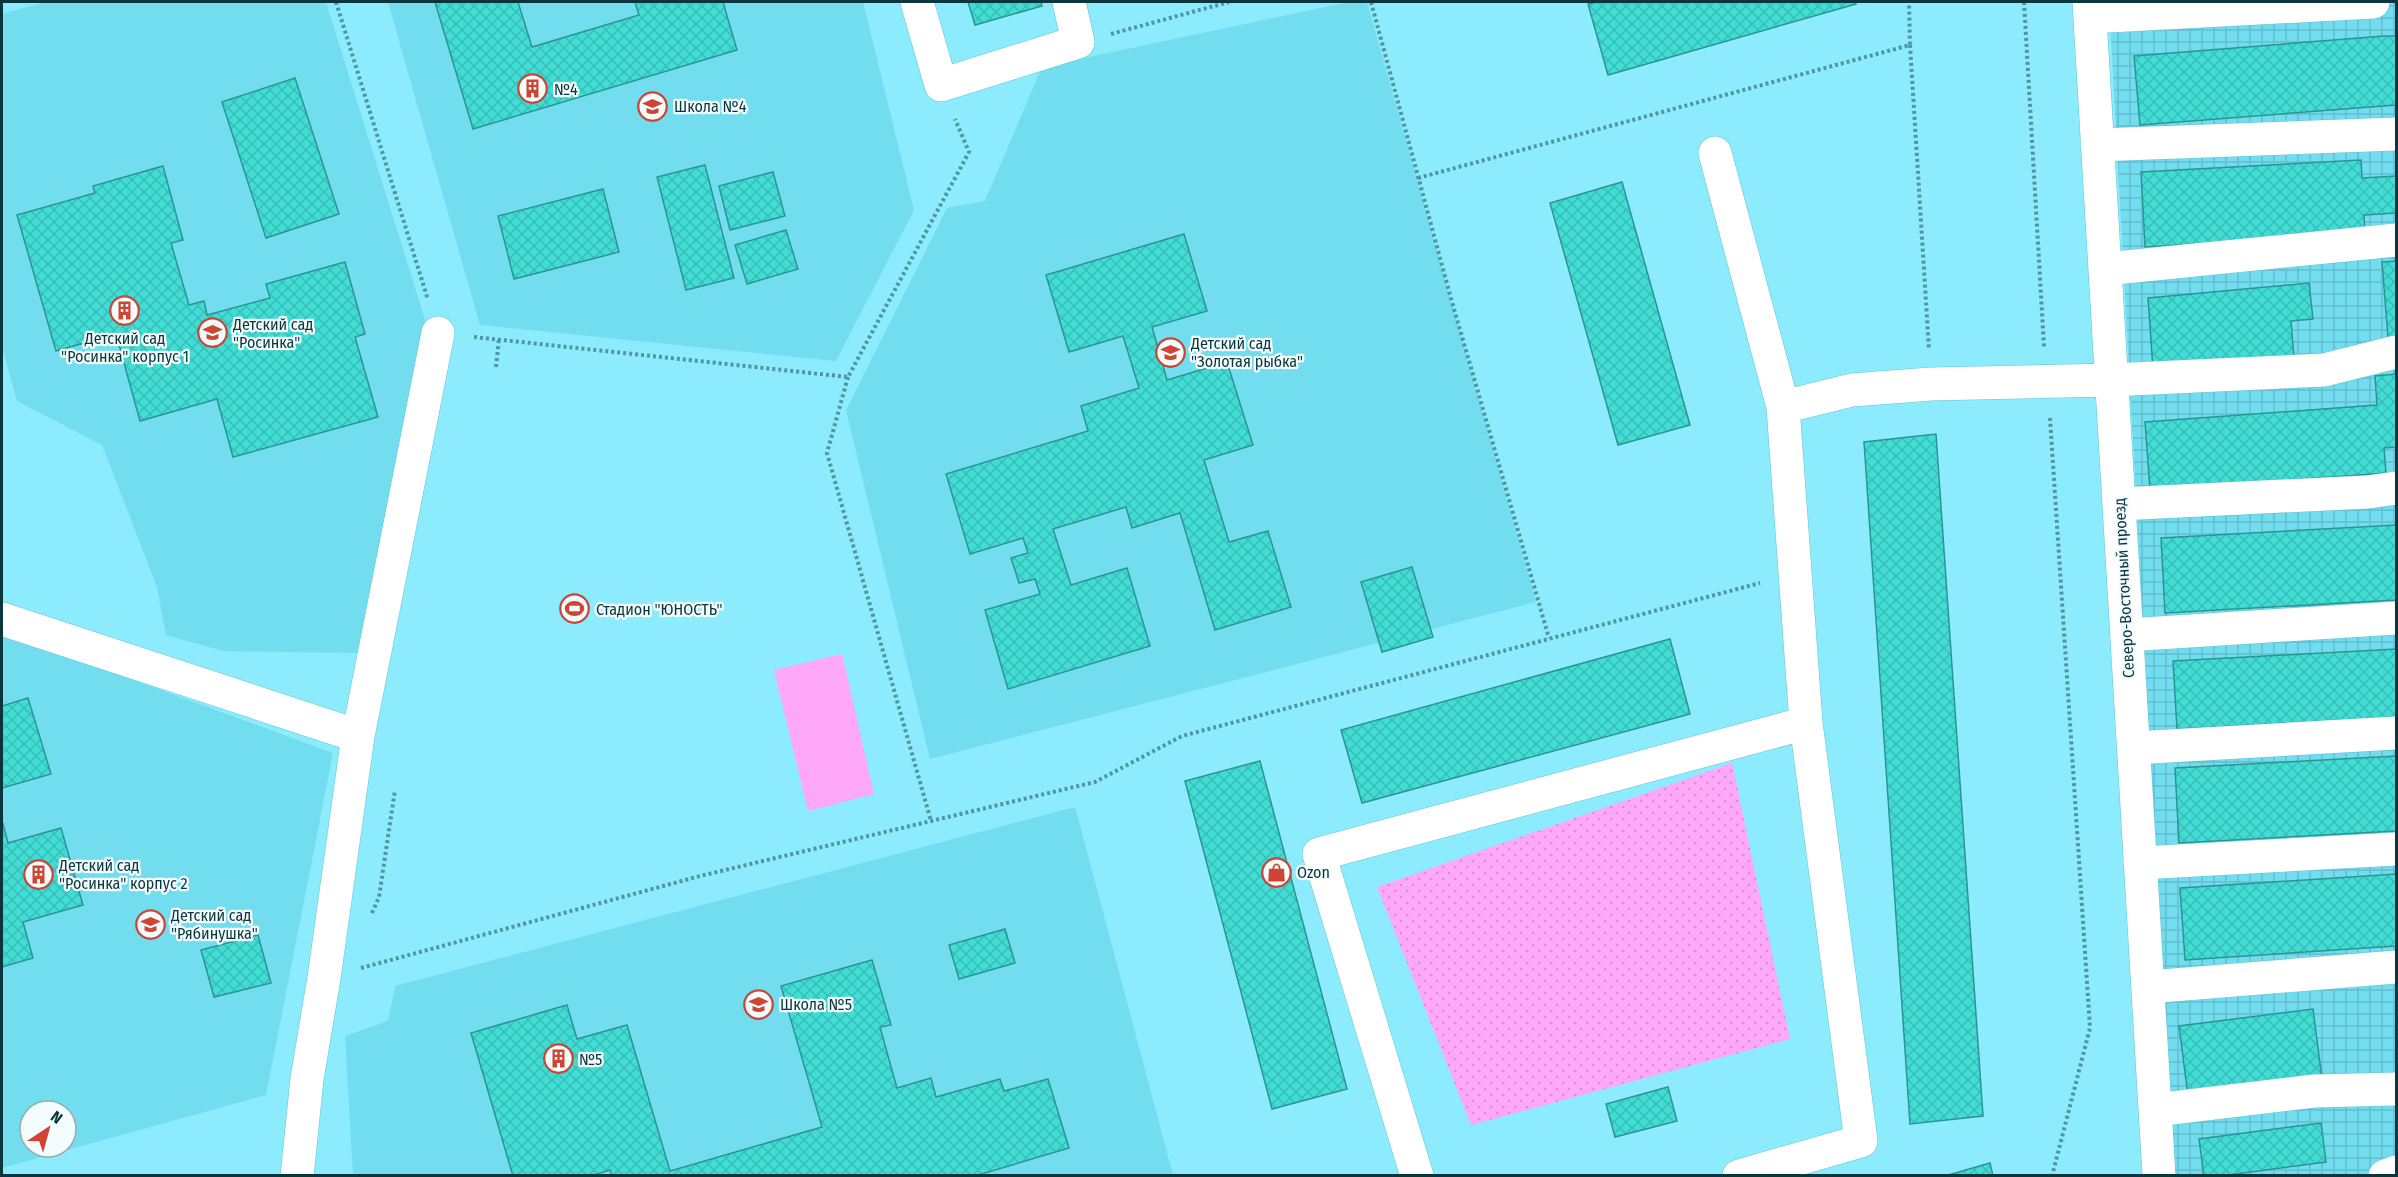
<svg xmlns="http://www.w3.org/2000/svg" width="2398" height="1177" font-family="'Fira Sans Condensed',sans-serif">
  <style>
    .built { fill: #73ddf0; fill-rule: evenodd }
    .industrial { fill: url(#industrial-grid) }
    .park { fill: url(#park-dots) }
    .pitch { fill: #ffa8f7 }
    .building { fill: url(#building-cross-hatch); stroke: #2c9590; stroke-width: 1.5 }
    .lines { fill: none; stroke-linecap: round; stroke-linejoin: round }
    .minor-casing { stroke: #63c3d4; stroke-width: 34 }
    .path { stroke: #4f96a2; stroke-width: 4; stroke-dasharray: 3 3; stroke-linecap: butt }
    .minor { stroke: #fff; stroke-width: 33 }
    .labels { text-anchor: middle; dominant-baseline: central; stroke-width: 4.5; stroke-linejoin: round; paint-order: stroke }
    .poi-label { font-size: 16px; fill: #0b363d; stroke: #f4fdfe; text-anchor: start }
    .street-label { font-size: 16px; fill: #0b363d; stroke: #f4fdfe }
  </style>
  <defs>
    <pattern id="industrial-grid" width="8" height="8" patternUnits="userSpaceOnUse" patternTransform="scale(1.5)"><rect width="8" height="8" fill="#73ddf0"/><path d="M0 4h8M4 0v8" fill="none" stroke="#62becf"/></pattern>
    <pattern id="park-dots" width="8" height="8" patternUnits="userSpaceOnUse" patternTransform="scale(1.5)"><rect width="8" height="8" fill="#ffa8f7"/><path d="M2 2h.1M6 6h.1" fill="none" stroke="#d991d5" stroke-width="1.8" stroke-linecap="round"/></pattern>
    <pattern id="building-cross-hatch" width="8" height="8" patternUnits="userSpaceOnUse" patternTransform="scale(1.5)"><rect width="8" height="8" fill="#41ddd5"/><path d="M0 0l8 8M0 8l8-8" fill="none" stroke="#38beb8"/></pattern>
  </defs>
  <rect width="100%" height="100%" fill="#8cebfc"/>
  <path class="built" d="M45,2H326L425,320L366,653L223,651L166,635L157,587L102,445L17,401L2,346V14Z
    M388,2H863L914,210L836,361L480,325Z
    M1349,2H1367L1536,602L930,759L846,410L947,208L985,201L1042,67Z
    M2,632L333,753L266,1095L2,1168ZM30,1111H66V1147H30Z
    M1075,807L1173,1175H353L345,1036L388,1021L395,986Z"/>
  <path class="industrial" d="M2109,2H2396V1175H2173Z"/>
  <path class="park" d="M1732,763L1790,1039L1471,1125L1377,887Z"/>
  <path class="pitch" d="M842,654L874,794L808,811L774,670Z"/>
  <path class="building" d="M435,2H518L532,47L639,15L635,2H723L737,50L473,129Z
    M968,2H1041L1042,6L975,25Z
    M1597,2H1855L1856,4L1608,75L1588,4Z
    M2384,36H2396V105L2140,125L2134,56Z
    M295,78L339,214L266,238L222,102Z
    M2361,160L2362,178L2396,176V213L2364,215L2365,234L2145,247L2141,172Z
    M705,165L734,278L686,290L657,177Z
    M163,166L183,240L171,243L189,305L204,301L207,315L270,298L266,284L345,262L365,334L355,337L378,417L233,457L217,399L140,421L116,334L56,351L17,215L95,193L93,186Z
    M773,172L785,216L730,230L719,186Z
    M1622,182L1690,425L1618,445L1550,203Z
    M603,189L619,252L514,279L498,216Z
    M786,230L798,269L747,284L735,245Z
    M1184,234L1207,311L1152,327L1167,380L1227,362L1253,445L1204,460L1229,542L1268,531L1291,607L1215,630L1180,513L1132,528L1126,507L1053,529L1071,585L1127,568L1150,646L1008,689L985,610L1040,594L1035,579L1019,583L1011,558L1028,553L1023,538L970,554L946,474L1088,431L1081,406L1139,388L1123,336L1069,352L1046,275Z
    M2396,261V338H2388L2382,262Z
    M2309,283L2313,319L2291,321L2294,358L2153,369L2148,298Z
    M2396,374V447L2384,448L2386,473L2150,490L2145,422L2377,405L2375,376Z
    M1936,434L1983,1116L1910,1124L1864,442Z
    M2396,525V600L2165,613L2161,538Z
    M1412,567L1433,637L1382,652L1361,582Z
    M1670,639L1690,714L1362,803L1341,730Z
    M2396,649V717L2177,729L2173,661Z
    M28,698L51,774L2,788V706Z
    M2396,756V831L2179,843L2175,768Z
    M1260,761L1347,1089L1272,1109L1185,781Z
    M2,820L8,843L61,828L83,905L23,922L33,958L2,967Z
    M2396,874V946L2185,960L2180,888Z
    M1005,929L1015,963L959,979L949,945Z
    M258,935L271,983L214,997L201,950Z
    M872,960L891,1025L880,1027L897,1088L931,1078L936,1097L1000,1079L1004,1091L1048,1079L1069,1148L975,1176H612L610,1170L591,1176H513L471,1033L567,1005L577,1039L627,1025L670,1171L822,1127L781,986Z
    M2313,1009L2322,1079L2188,1096L2179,1026Z
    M1668,1087L1677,1121L1615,1137L1606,1104Z
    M2321,1123L2326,1162L2221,1176H2204L2199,1139Z
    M1990,1163L1993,1176H1945Z"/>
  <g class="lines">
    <defs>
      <path id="minor" d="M917,2L941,85L1078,42L1069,2
        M2089,2L2159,1176
        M2090,17L2373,2
        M2097,145L2396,134
        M1715,153L1783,407L1852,390L1931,384L2110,380L2324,370L2396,352
        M2105,269L2396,240
        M1783,407L1806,723
        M2119,504L2368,492L2396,488
        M2,619L358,736
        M2127,635L2396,618
        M2134,748L2396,733
        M2140,863L2396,849
        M2148,987L2396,967
        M2155,1110L2314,1091L2396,1089
        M297,1176L307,1079L324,978L358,736L438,333
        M1417,1176L1319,854L1806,723L1861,1141L1739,1176
        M2385,1176L2396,1172"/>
    </defs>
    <use href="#minor" class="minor-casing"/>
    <path class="path" d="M336,2L428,300
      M1371,2L1450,295L1549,638
      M2024,2L2044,347
      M1111,34L1229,2
      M1910,45L1929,350
      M1418,178L1910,45L1909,2
      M474,337L848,377L969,152L955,119
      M496,367L499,339
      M848,377L827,453L931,821
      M2050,418L2090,1028L2052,1176
      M372,913L379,897L395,790
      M361,968L700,876L1095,782L1182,736L1760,583"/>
    <use href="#minor" class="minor"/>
  </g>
  <defs>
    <symbol id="building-ring" viewBox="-11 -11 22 22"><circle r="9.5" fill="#f4fdfe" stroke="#d04434" stroke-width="1.5"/><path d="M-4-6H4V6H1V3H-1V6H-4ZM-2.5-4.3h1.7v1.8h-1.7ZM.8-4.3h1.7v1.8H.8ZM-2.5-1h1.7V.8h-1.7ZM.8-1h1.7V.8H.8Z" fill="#d04434"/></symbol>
    <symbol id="school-ring" viewBox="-11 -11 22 22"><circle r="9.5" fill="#f4fdfe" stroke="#d04434" stroke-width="1.5"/><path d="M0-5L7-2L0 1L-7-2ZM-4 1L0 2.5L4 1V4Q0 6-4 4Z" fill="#d04434"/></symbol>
    <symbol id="stadium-ring" viewBox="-11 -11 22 22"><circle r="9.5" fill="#f4fdfe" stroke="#d04434" stroke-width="1.5"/><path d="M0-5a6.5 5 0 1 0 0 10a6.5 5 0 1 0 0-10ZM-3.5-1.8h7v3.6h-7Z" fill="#d04434"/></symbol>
    <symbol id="shop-ring" viewBox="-11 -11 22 22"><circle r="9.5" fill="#f4fdfe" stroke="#d04434" stroke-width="1.5"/><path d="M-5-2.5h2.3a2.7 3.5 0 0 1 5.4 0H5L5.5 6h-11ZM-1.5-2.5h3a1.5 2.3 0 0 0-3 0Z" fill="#d04434"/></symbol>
  </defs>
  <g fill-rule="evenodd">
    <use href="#building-ring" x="516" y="72" width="33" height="33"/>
    <use href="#school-ring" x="636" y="90" width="33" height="33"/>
    <use href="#building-ring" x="108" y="294" width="33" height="33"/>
    <use href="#school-ring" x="196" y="316" width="33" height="33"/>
    <use href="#school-ring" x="1154" y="336" width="33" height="33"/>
    <use href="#stadium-ring" x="558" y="592" width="33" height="33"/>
    <use href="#shop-ring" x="1260" y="856" width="33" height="33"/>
    <use href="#building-ring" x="22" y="858" width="33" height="33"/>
    <use href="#school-ring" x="134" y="908" width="33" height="33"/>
    <use href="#school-ring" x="742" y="988" width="33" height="33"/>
    <use href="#building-ring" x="542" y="1042" width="33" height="33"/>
  </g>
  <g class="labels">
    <g class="poi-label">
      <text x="554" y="89">№4</text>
      <text x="674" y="106">Школа №4</text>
      <text x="233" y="324">Детский сад<tspan x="233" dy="18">"Росинка"</tspan></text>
      <text x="125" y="338" text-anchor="middle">Детский сад<tspan x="125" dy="18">"Росинка" корпус 1</tspan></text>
      <text x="1191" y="343">Детский сад<tspan x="1191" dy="18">"Золотая рыбка"</tspan></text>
      <text x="596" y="609">Стадион "ЮНОСТЬ"</text>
      <text x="59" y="865">Детский сад<tspan x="59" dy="18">"Росинка" корпус 2</tspan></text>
      <text x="1297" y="872">Ozon</text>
      <text x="171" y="915">Детский сад<tspan x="171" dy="18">"Рябинушка"</tspan></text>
      <text x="780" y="1004">Школа №5</text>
      <text x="579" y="1059">№5</text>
    </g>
    <g class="street-label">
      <text transform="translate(2124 588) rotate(-93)">Северо-Восточный проезд</text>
    </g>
  </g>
  <rect width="2398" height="1177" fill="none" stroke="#0b363d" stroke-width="6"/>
  <g transform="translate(48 1129) rotate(36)"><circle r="28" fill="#f4fdfe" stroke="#97adb1" stroke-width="1.5"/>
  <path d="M0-4.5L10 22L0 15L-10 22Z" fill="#d04434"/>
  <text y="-9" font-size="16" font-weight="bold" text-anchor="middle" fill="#0b363d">N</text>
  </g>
</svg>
